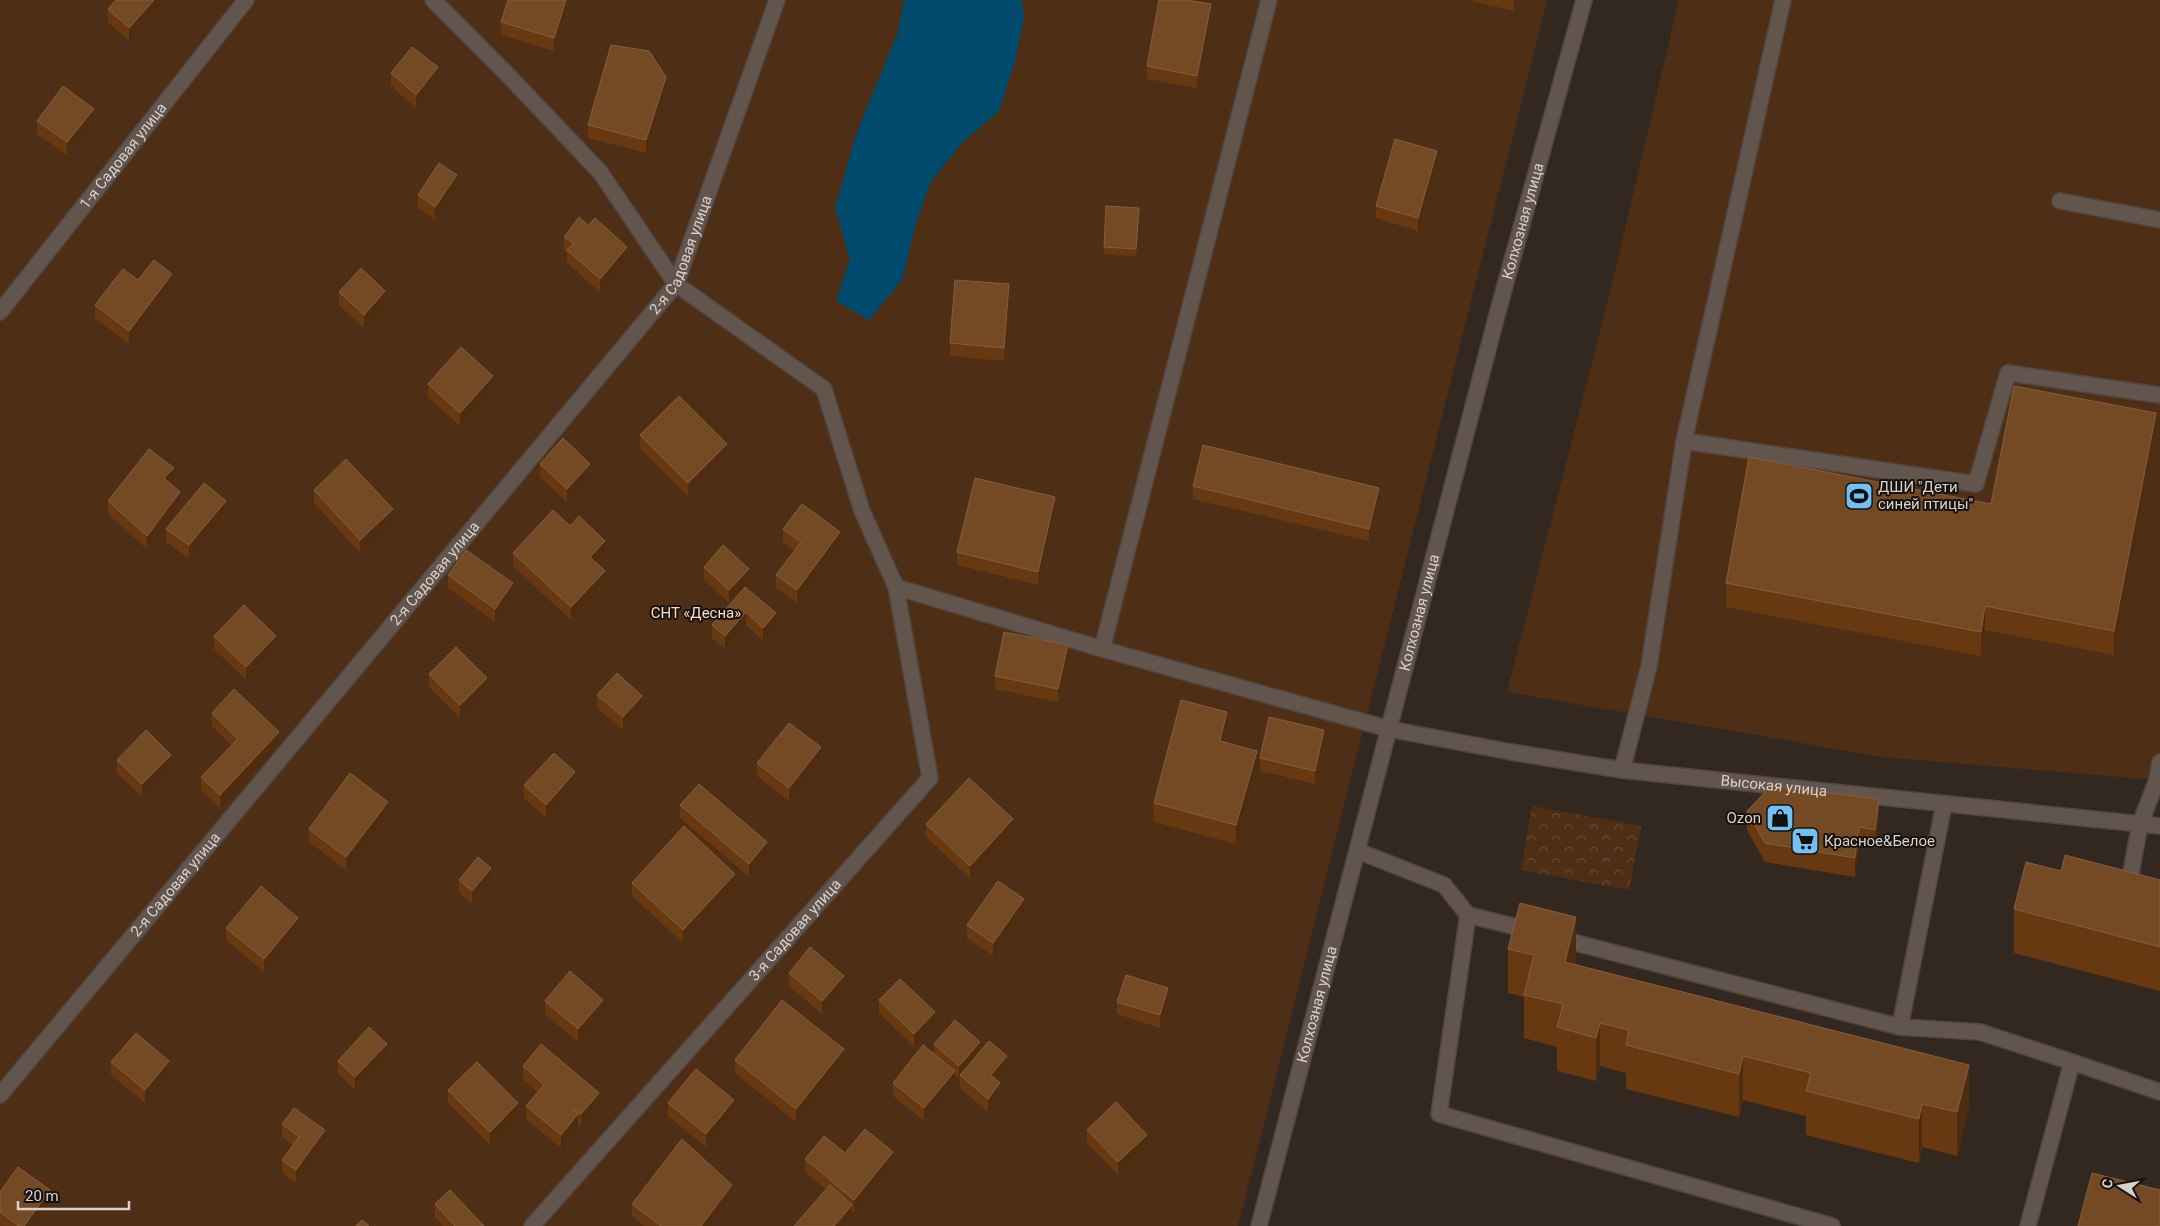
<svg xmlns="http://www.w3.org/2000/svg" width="2160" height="1226" font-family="Roboto,sans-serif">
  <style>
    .green { fill: #4f2e16 }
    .park { fill: url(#park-crowns) }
    .water { fill: #004a6e }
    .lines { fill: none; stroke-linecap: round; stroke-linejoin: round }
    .minor-casing { stroke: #504640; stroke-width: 18 }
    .minor { stroke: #62554d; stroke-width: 15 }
    .wall { fill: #683911 }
    .shaded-wall { fill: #4d2c0f }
    .building { fill: #744a25; stroke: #845f3f }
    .labels { text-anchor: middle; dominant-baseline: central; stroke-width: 4; stroke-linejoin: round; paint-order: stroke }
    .street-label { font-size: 15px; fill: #d9d1cc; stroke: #17120e }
    .poi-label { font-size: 15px; fill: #d9d1cc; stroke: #17120e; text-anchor: start }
    .park-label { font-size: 15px; fill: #fbdac4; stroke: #17120e }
  </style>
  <defs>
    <pattern id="park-crowns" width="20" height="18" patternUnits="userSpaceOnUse" patternTransform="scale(1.25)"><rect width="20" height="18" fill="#4f2e16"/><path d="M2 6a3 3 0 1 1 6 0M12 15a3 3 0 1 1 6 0" fill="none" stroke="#684b37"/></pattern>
  </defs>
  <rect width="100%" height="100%" fill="#332820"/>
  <path class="green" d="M0,0H1547L1238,1226H0Z
    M1679,0H2160V762L2157,780L1882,757L1507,692L1608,301Z"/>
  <path class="park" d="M1532,806L1641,826L1629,890L1521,870Z"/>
  <path class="water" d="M904,0H1022L1024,17L1016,58L999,111L962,143L930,183L915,227L902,280L869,320L836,301L850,260L835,208L856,135L898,32Z"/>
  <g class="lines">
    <defs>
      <g id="minor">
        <path id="s1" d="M433,0L505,72L600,172L676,284L824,389L862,511L896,587L1102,649L1389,729L1511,752L1622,770L2160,826"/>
        <path d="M2060,201L2160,220"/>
        <path id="s2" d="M0,312L246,0"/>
        <path d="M1684,441L1783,0"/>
        <path d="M1102,649L1269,0"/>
        <path d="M2160,762L2157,780L2140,824L2129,883L2160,891"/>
        <path d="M1622,770L1649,666L1684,441L1976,484L2008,373L2160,395"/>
        <path d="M1358,851L1444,885L1468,915L1439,1114L1832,1226"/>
        <path d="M1468,915L1533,931"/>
        <path d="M1557,938L1900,1027L1980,1032L2072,1062"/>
        <path d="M1900,1027L1944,804"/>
        <path id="s3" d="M0,1095L676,284L777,0"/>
        <path id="s4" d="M532,1226L930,778L896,587"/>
        <path id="s5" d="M1259,1226L1498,311L1584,0"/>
        <path d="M2028,1226L2072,1062L2160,1092"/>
      </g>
    </defs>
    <use href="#minor" class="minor-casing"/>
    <use href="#minor" class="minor"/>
  </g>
  <path class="wall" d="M166,0L129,41L108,22V9Z
    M566,0V11L554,51L501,35V22Z
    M1468,0H1517L1514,11Z
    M1211,17L1197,88L1147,79V66Z
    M391,73L438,80L416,108L391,86Z
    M666,90L646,153L588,138V125Z
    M37,121L94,122L67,155L37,134Z
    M1437,164L1418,231L1376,218V206Z
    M457,188L435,220L418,208V195Z
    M1139,215L1136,256L1104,254V247Z
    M564,237L627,260L600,292L567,263V252L564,250Z
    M138,280L172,286L129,344L95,318V305Z
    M339,292L385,304L364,328L339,305Z
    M1009,297L1004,361L950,356V343Z
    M428,384L493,389L460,426L428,397Z
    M640,435L727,457L688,496L640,448Z
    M2156,437L2114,655L1985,630L1981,656L1726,607V583L1991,504Z
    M540,464L590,477L567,502L540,477Z
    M174,481L171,484L180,505L147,549L108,514V501Z
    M1193,486L1379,501L1369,541L1193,499Z
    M314,490L393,522L360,553L314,503Z
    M1055,510L1038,585L957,565V552Z
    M226,514L189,558L166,542V529Z
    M570,526L605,554L597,563L605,584L571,620L513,566V553Z
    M783,529L840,545L797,603L776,588V575L795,551L783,542Z
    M704,567L749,582L729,603L704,580Z
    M448,575L513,596L495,622L448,588Z
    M745,587L776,626L763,641L746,625L725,649L712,638V625Z
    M214,636L276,649L246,680L214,649Z
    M1068,658L1058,702L995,689V676Z
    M429,674L487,690L460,718L429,687Z
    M597,695L642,709L623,730L597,708Z
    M212,713L279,745L220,808L201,790V777L232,746L212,726Z
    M1227,731L1225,742L1257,770L1236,844L1154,822V803Z
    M1324,742L1315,784L1260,771V758Z
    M117,760L171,767L142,797L117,773Z
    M821,760L789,801L757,776V763Z
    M524,785H575L546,818L524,798Z
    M680,805L767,855L749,877L680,818Z
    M1747,811L1879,818L1875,848L1859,846L1855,877L1765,862L1747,830Z
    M388,815L346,870L309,842V829Z
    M926,824L1013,832L970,879L926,837Z
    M2061,871L2160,880V991L2014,953V909Z
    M459,880L491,881L472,904L459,893Z
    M632,883L735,887L683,943L632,896Z
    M1024,912L993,956L967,938V925Z
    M226,928L298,931L264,972L226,940Z
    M1508,949L1576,961L1575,965L1969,1108L1957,1156L1922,1147L1919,1163L1806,1135V1116L1743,1100L1739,1117L1626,1089V1073L1600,1066L1596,1081L1557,1071V1047L1524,1038V997L1508,993Z
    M789,973L844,989L822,1014L789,986Z
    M879,1000L935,1025L914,1047L879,1013Z
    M545,1001L603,1013L578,1042L545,1014Z
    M1168,1001L1160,1028L1117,1014V1002Z
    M934,1044L980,1052L1007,1069L997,1080L1000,1096L988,1112L960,1088V1077L959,1079L955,1075V1084L924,1121L893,1096V1083L934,1054Z
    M387,1057L355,1090L338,1074V1061Z
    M735,1060L844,1062L796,1122L735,1073Z
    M111,1062L169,1074L145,1103L111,1075Z
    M523,1066L599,1106L581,1127L578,1125V1127L561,1148L526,1119V1106L537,1092L523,1079Z
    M448,1090L518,1116L490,1145L448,1103Z
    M668,1103L734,1113L706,1147L668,1116Z
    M282,1124L325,1143L296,1183L282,1173V1160L293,1145L282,1137Z
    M1087,1130L1147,1148L1118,1175L1087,1143Z
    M845,1153L893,1165L854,1213L852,1211V1218L845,1226H794L826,1189L805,1172V1159Z
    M0,1192L50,1203L33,1226H2L0,1225Z
    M732,1198L711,1226H644L632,1216V1204Z
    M435,1204L484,1226H443L435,1217Z"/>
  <path class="shaded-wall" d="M154,0H166L129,41V28Z
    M566,0V11L554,51V38Z
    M1514,0H1517L1514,11Z
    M1211,4V17L1197,88V76Z
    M438,67V80L416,108V95Z
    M666,77V90L646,153V140Z
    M94,109V122L67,155V142Z
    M1437,151V164L1418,231V218Z
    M457,175V188L435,220V207Z
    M627,247V260L600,292V279Z
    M172,274V286L129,344V331Z
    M1009,284V297L1004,361V348Z
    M385,291V304L364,328V315Z
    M493,376V389L460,426V413Z
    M2156,413V437L2114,655V631Z
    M727,444V457L688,496V483Z
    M590,464V477L567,502V489Z
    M174,468V481L164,491V478Z
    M1379,488V501L1369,541V529Z
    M180,492V505L147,549V536Z
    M1055,497V510L1038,585V572Z
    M226,501V514L189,558V545Z
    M393,509V522L360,553V540Z
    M840,532V545L797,603V590Z
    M605,541V554L590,570V557Z
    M749,569V582L729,603V590Z
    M605,571V584L571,620V607Z
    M513,583V596L495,622V609Z
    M1985,606V630L1981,656V632Z
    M746,612V625L725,649V636Z
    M776,613V626L763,641V628Z
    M276,636V649L246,680V667Z
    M1068,645V658L1058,702V689Z
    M487,678V690L460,718V705Z
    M642,696V709L623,730V717Z
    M1227,712V731L1220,760V741Z
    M1324,730V742L1315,784V771Z
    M279,732V745L220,808V795Z
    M821,747V760L789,801V788Z
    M1257,751V770L1236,844V825Z
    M171,755V767L142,797V784Z
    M575,772V785L546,818V805Z
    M1879,799V818L1875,848V830Z
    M388,802V815L346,870V857Z
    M1013,819V832L970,879V866Z
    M1859,827V846L1855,877V858Z
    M767,842V855L749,877V864Z
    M491,868V881L472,904V891Z
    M735,874V887L683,943V930Z
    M1024,899V912L993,956V943Z
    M1576,917V961L1565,1006V962Z
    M298,918V931L264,972V959Z
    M844,976V989L822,1014V1001Z
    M1168,988V1001L1160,1028V1015Z
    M603,1000V1013L578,1042V1029Z
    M935,1012V1025L914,1047V1034Z
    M1600,1023V1066L1596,1081V1038Z
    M980,1042V1055L960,1075V1077L959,1079V1066Z
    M387,1044V1057L355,1090V1077Z
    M844,1049V1062L796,1122V1109Z
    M1007,1056V1069L991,1088V1075Z
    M1743,1056V1100L1739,1117V1074Z
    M169,1061V1074L145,1103V1090Z
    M1969,1065V1108L1957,1156V1112Z
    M955,1071V1084L924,1121V1108Z
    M1000,1083V1096L988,1112V1099Z
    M599,1093V1106L581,1127V1114Z
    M734,1100V1113L706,1147V1134Z
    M518,1103V1116L490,1145V1132Z
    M1922,1104V1147L1919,1163V1119Z
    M578,1114V1127L561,1148V1135Z
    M325,1130V1143L296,1183V1170Z
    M1147,1135V1148L1118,1175V1162Z
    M893,1152V1165L854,1213V1200Z
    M732,1185V1198L711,1226H701Z
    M50,1190V1203L33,1226H24Z
    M852,1205V1218L845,1226H834Z"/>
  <path class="building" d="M116,0H154L129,28L108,9Z
    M508,0H566L554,38L501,22Z
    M1159,0H1186L1211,4L1197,76L1147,66Z
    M611,45L649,51L666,77L646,140L588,125Z
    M412,47L438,67L416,95L391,73Z
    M63,86L94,109L67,142L37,121Z
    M1395,139L1437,151L1418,218L1376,206Z
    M439,163L457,175L435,207L418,195Z
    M1106,206L1139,208L1136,249L1104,247Z
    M579,217L588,225L595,218L627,247L600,279L567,250L574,243L564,237Z
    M154,260L172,274L129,331L95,305L123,269L138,280Z
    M361,268L385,291L364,315L339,292Z
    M955,280L1009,284L1004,348L950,343Z
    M461,347L493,376L460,413L428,384Z
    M2014,386L2156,413L2114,631L1985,606L1981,632L1726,583L1749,457L1991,504Z
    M679,396L727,444L688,483L640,435Z
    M563,438L590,464L567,489L540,464Z
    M1203,445L1379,488L1369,529L1193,486Z
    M149,449L174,468L164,478L180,492L147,536L108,501Z
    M346,459L393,509L360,540L314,490Z
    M975,478L1055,497L1038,572L957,552Z
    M204,483L226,501L189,545L166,529Z
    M802,504L840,532L797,590L776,575L801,542L783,529Z
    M553,510L570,526L579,516L605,541L590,557L605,571L571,607L513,553Z
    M723,545L749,569L729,590L704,567Z
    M466,550L513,583L495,609L448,575Z
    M745,587L776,613L763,628L746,612L725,636L712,625Z
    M244,605L276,636L246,667L214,636Z
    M1004,632L1068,645L1058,689L995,676Z
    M456,647L487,678L460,705L429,674Z
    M617,673L642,696L623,717L597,695Z
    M234,689L279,732L220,795L201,777L238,739L212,713Z
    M1181,700L1227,712L1220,741L1257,751L1236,825L1154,803Z
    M1269,717L1324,730L1315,771L1260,758Z
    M789,723L821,747L789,788L757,763Z
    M146,730L171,755L142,784L117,760Z
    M554,753L575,772L546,805L524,785Z
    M350,773L388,802L346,857L309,829Z
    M969,778L1013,819L970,866L926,824Z
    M699,784L767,842L749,864L680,805Z
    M1771,786L1879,799L1875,830L1859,827L1855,858L1765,843L1747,811Z
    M684,826L735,874L683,930L632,883Z
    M2065,855L2160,880V947L2014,909L2026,862L2061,871Z
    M478,857L491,868L472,891L459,880Z
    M998,881L1024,899L993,943L967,925Z
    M261,886L298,918L264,959L226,928Z
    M1520,903L1576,917L1565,962L1969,1065L1957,1112L1922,1104L1919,1119L1806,1091L1811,1073L1743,1056L1739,1074L1626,1045L1629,1030L1600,1023L1596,1038L1557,1027L1563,1004L1524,995L1534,955L1508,949Z
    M810,947L844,976L822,1001L789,973Z
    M570,971L603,1000L578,1029L545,1001Z
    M1126,975L1168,988L1160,1015L1117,1002Z
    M900,979L935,1012L914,1034L879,1000Z
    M782,1000L844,1049L796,1109L735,1060Z
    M955,1020L980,1042L959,1066L934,1044Z
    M369,1027L387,1044L355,1077L338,1061Z
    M136,1033L169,1061L145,1090L111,1062Z
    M989,1041L1007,1056L991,1075L1000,1083L988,1099L960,1075Z
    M541,1044L599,1093L581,1114L573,1108L578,1114L561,1135L526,1106L544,1085L523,1066Z
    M923,1045L955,1071L924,1108L893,1083Z
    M477,1062L518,1103L490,1132L448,1090Z
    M696,1069L734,1100L706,1134L668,1103Z
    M1116,1102L1147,1135L1118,1162L1087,1130Z
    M294,1108L325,1130L296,1170L282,1160L299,1137L282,1124Z
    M865,1129L893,1152L854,1200L805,1159L824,1136L845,1153Z
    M682,1139L732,1185L701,1226H661L632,1204Z
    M18,1167L50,1190L24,1226H19L0,1212V1192Z
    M2092,1173L2160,1190V1226H2078Z
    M830,1185L852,1205L834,1226H794Z
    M450,1190L484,1226H455L435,1204Z
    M362,1220L369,1226H356Z"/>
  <defs>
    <symbol id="stadium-square" viewBox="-11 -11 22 22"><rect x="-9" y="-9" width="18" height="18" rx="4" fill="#72c1f5" stroke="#17120e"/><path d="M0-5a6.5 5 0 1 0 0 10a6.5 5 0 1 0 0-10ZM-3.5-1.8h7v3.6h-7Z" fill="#111"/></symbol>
    <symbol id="shop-square" viewBox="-11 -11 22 22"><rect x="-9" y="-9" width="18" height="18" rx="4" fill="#72c1f5" stroke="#17120e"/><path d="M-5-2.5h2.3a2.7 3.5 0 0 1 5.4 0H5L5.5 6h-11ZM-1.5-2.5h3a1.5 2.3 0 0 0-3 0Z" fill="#111"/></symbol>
    <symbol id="supermarket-square" viewBox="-11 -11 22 22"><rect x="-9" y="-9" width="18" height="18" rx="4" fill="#72c1f5" stroke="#17120e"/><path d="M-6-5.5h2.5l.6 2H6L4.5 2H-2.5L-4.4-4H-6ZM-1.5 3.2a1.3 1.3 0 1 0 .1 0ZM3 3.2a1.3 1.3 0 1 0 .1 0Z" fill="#111"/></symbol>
  </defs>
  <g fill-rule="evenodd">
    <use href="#stadium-square" x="1843" y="480" width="32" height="32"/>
    <use href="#shop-square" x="1764" y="802" width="32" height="32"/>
    <use href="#supermarket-square" x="1789" y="825" width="32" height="32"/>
  </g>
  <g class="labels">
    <g class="street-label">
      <text stroke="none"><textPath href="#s2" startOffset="199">1-я Садовая улица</textPath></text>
      <text stroke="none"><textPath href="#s5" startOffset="1039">Колхозная улица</textPath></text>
      <text stroke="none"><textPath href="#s3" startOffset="1084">2-я Садовая улица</textPath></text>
      <text stroke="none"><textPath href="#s3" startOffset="679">2-я Садовая улица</textPath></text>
      <text stroke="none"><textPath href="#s5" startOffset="634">Колхозная улица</textPath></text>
      <text stroke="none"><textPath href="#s1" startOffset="1670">Высокая улица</textPath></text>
      <text stroke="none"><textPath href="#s3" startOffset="274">2-я Садовая улица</textPath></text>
      <text stroke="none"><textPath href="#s4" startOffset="396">3-я Садовая улица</textPath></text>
      <text stroke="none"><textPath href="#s5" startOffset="229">Колхозная улица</textPath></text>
    </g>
    <g class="poi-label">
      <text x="1878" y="487">ДШИ "Дети<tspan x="1878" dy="17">синей птицы"</tspan></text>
      <text x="1761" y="818" text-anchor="end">Ozon</text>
      <text x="1824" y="841">Красное&amp;Белое</text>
    </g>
    <g class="park-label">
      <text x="696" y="613">СНТ «Десна»</text>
    </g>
  </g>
  <g transform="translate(2120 1186) rotate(281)" stroke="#17120e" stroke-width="4" paint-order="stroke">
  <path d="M0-4L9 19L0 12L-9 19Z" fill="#d9d1cc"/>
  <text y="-8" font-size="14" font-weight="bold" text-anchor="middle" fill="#d9d1cc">С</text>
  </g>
  <path d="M18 1201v8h111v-8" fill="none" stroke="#d9d1cc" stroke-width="2.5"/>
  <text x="25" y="1201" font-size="15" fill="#d9d1cc" stroke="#17120e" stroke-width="4" paint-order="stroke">20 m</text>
</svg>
